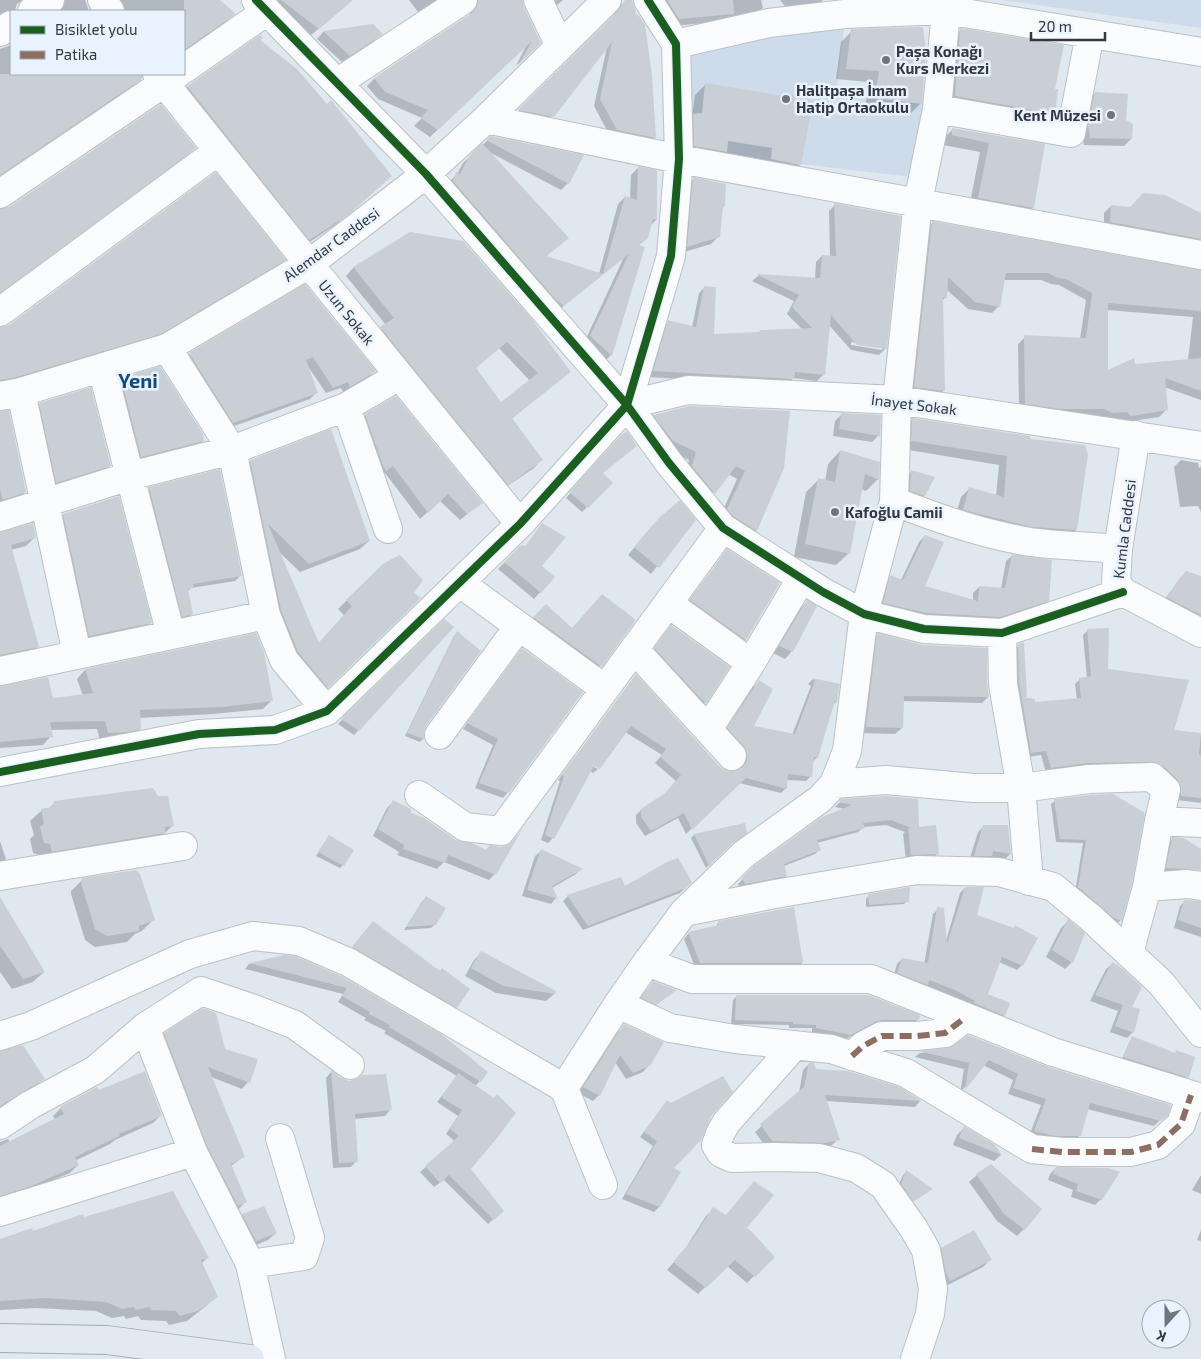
<svg xmlns="http://www.w3.org/2000/svg" width="1201" height="1359" font-family="'Exo 2',sans-serif">
  <style>
    .built { fill: #cedbea }
    .shadow { fill: #0003; fill-rule: evenodd }
    .building { fill: #cacfd6; fill-rule: evenodd }
    .lines { fill: none; stroke-linecap: round; stroke-linejoin: round }
    .minor-casing { stroke: #bbc1c7; stroke-width: 30 }
    .major-casing { stroke: #9eadbb; stroke-width: 30 }
    .minor { stroke: #fafbfd; stroke-width: 28 }
    .major { stroke: #e2e9f0; stroke-width: 28 }
    .quiet { stroke: #8d6e63; stroke-width: 6; stroke-dasharray: 12 6; stroke-linecap: butt }
    .cycleway-casing { stroke: #e8f3ff; stroke-width: 11 }
    .cycleway { stroke: #1b5e20; stroke-width: 8 }
    .poi-dot { fill: #6f757c; stroke: #e8f3ff; stroke-width: 2 }
    .labels { text-anchor: middle; dominant-baseline: central; stroke-width: 5; stroke-linejoin: round; paint-order: stroke }
    .poi-label { font-size: 15px; font-weight: bold; fill: #33383e; stroke: #e8f3ff; text-anchor: start }
    .street-label { font-size: 15px; fill: #33383e; stroke: #e8f3ff }
    .district-label { font-size: 20px; font-weight: bold; fill: #134b7c; stroke: #e8f3ff }
  </style>
  <rect width="100%" height="100%" fill="#dfe7ef"/>
  <path class="built" d="M1001,0H1201V28Z
    M845,21L836,96L935,102L921,178L689,151L685,29Z"/>
  <path class="shadow" d="M0,0H23L17,4L15,10L11,11V14L0,17Z
    M56,0H85L89,11H58L59,7Z
    M109,0H218L234,14L227,21L184,52V11H116Z
    M262,0H348L342,9L310,36Z
    M409,0H437L418,12Z
    M475,0H521L523,7L540,43L516,66L527,44L430,137L414,126L422,118L378,99L367,86L374,79L470,16L471,5Z
    M543,0H563L550,11Z
    M626,0H631L633,13L651,76L655,138L649,144L610,136L594,106L607,47L546,123L513,116L612,19L616,10Z
    M654,0H761L763,8L755,15L718,22L671,26Z
    M780,0H823L815,8L789,11Z
    M372,25L381,34L374,41L342,62L317,39L323,32Z
    M961,30L1054,114L1047,121L948,103L954,36Z
    M852,31L921,103L910,114L865,109L869,82L836,79L841,42Z
    M260,37L258,41L391,176L335,225L298,250L177,98L187,87Z
    M11,45V74H141V78L133,86L0,176V49Z
    M706,84L800,165L789,175L761,170L762,159L725,153L715,162L684,157L683,126L692,117L695,95Z
    M1095,93L1125,121L1131,139L1124,146L1084,145L1082,133L1088,100Z
    M953,129L1043,145L1033,208L1023,218L969,208L980,152L943,145V139Z
    M491,137L568,183L561,190L489,152L568,238L545,257L599,274L618,204L625,197L630,199L631,175L638,168L656,220L650,226L647,238L638,246L643,248L611,355L604,362L584,343L624,257L556,312L450,181L457,174L463,163Z
    M194,148L187,155L0,293V210Z
    M694,179L724,206L722,208L718,237L711,244L681,253L686,186Z
    M835,205L899,217L885,349L879,355L851,350L829,325L824,374L817,381L793,378L787,385L648,377L663,328L669,322L692,327L699,293L705,287L712,335L758,334L760,331L802,329L787,314L794,301L752,281L759,275L815,279L816,262L822,256H830L829,211ZM851,342L882,347V350L851,345Z
    M1111,206L1201,214V248L1104,229V213Z
    M932,223L1201,271V400L1164,387L1166,410L1159,417L1131,421L1122,420L1120,419L1102,418L1096,416L1052,415L1019,410L1018,344L1025,337L1080,339L1086,300L1059,285L1051,284L1041,280H1003L999,306L992,313L968,309L946,289V297L942,301L943,391L937,398L908,393L925,230ZM1107,310L1193,317L1188,360L1134,365L1106,372Z
    M410,233L570,372L511,419L541,460L534,468L500,491L374,336L386,325L346,276L353,268ZM499,348L530,381L501,404L475,368Z
    M284,260L277,267L152,341L0,386V328Z
    M305,286L374,371L368,378L343,392L341,388L326,393L307,365L316,393L310,399L226,429L183,361L190,354Z
    M121,379L203,441L197,447L135,462L115,386Z
    M40,404L110,465L103,471L50,488L34,410Z
    M0,412L25,492L17,500L0,505Z
    M842,414L879,435L872,442L833,436L835,421Z
    M366,415L481,503L460,520L440,501L420,519L385,473L378,477L358,422Z
    M654,416L782,468L756,531L748,539L720,517L737,479L728,474L706,501L684,475L689,460L664,449L646,424Z
    M913,419L1029,437L1076,530L1067,539L955,518L961,497L969,489L996,496L999,465L903,449L904,428Z
    M616,442L602,473L611,483L582,512L566,498Z
    M840,451L878,479L866,491L861,489L849,553L836,565L794,557L806,492L818,480L825,481L828,464Z
    M1181,460L1198,463L1199,468L1201,467V512L1198,506L1180,507L1174,467Z
    M251,461L369,541L360,549L300,572L278,551L318,644L344,615L338,609L347,600L412,593L419,599L319,696L289,661L242,470Z
    M911,472L933,478L924,496L917,503L903,498L904,479Z
    M150,488L241,575L235,581L191,588L187,592L192,614L186,619L177,621L144,494Z
    M64,515L150,623L145,629L84,641L58,521Z
    M694,520L651,574L628,555L653,525Z
    M542,524L540,566L553,578L534,599L498,569L521,546L525,547Z
    M0,533L35,537L26,546L11,550L38,646L30,655L0,661Z
    M925,536L924,587L973,601V593L979,587L1001,589L1006,561L1012,556L1048,600L1042,606L993,622L920,619L878,608L885,582L891,577L901,580L919,542Z
    M727,551L779,584L745,640L739,646L684,607Z
    M1181,577L1201,578V624L1162,603Z
    M807,602L815,607L792,651L785,659L773,653L800,609Z
    M546,606L572,630L634,620L595,672L529,623Z
    M445,621L452,627L354,735L338,724Z
    M671,627L728,667L705,703L698,710L649,655Z
    M1088,630L1107,670L1172,731L1201,735V803L1177,800V791L1046,772L1041,755L1027,757L1014,688V650L1019,645L1025,696L1023,698L1033,703L1077,700L1075,684L1080,679L1087,678L1083,635Z
    M457,633L422,733L423,739L420,742L405,736L454,636Z
    M256,635L271,701L263,709L213,714L139,718L140,729L132,737L100,741L97,729L50,730L51,736L43,745L0,748V687L52,699L83,696L77,679L85,670Z
    M878,635L923,646L986,684L988,697L982,703L902,701V728L895,734L860,733L872,641Z
    M517,655L508,792L503,798L475,788L493,745L463,729Z
    M636,676L720,768L727,772L740,770L742,759L723,734L753,687L759,682L752,727L792,735L811,686L808,684L813,679L838,685L836,702L832,706L817,757L813,762L811,776L806,781L787,780L786,788L781,793L739,783L686,834L678,818L645,836L636,823V815L641,810L664,796L676,781L655,763L662,755L625,732L588,764L598,769L593,773L590,771L553,838L548,843L541,840L560,781L558,780Z
    M1090,796L1121,920L1117,924L1075,892L1083,843L1056,842L1051,804L1055,801Z
    M842,800L918,828L937,854L932,859L906,860L903,834L905,832L886,825L864,827L858,832L817,843L820,849L815,854L784,866L786,876L781,881L740,888L738,884L755,867L844,809L835,807Z
    M393,802L456,841L486,851L510,845L517,835L495,874L489,880L444,862L437,869L397,855L399,852L373,836L387,808Z
    M55,803L173,825L162,836L41,862L39,855L33,853L30,839L34,835L30,821L41,811L48,809Z
    M744,824L728,846L706,868L691,838L694,835Z
    M984,826L1010,854L1004,860L989,857L984,862L969,861L978,832Z
    M329,836L343,865L340,868L316,856Z
    M1172,839L1184,868L1180,871L1167,872L1164,871L1169,842Z
    M0,841L6,859L0,864Z
    M541,851L581,869L576,874L552,888L556,898L551,904L522,896L535,856Z
    M82,880L153,920L142,931L135,934L127,942L95,947L85,940L71,894V891Z
    M691,882L680,893L583,930L563,901L568,896L625,887Z
    M965,888L976,916L1013,929L1015,927L1022,965L1017,970L999,962L986,994L1004,1015L999,1020L950,995L926,985L922,989L893,978L897,964L902,959L924,964L933,914L938,909L946,941L960,893Z
    M869,895L907,901L904,904L866,907V899Z
    M423,900L435,924L431,928L404,930Z
    M1185,901L1201,902V937L1174,928L1180,906Z
    M793,908L802,963L798,967H695L684,939L688,934L715,928L719,922Z
    M0,915L44,972L33,982L12,989L0,972Z
    M1068,921L1072,962L1065,969L1046,957L1061,928Z
    M367,929L456,1007L449,1013L347,954Z
    M481,953L554,994L546,1001L496,993L465,976L474,960Z
    M285,956L340,977L480,1081L475,1086L469,1169L502,1211L488,1224L444,1180L434,1187L420,1172L455,1141L446,1134L458,1116L437,1102L457,1076L384,1033L386,1031L364,1020L366,1018L338,1002L343,994L245,969L249,964Z
    M1112,964L1131,1008L1133,1032L1127,1038L1110,1032L1118,1011L1090,1001L1106,969Z
    M653,982L675,990L648,1011L635,1005Z
    M737,996L918,1019L913,1024H877L870,1026L846,1039L812,1032V1028H789V1025L731,1024L733,1000Z
    M624,1026L649,1065L643,1072L626,1079L615,1062L599,1095L593,1101L578,1093L618,1032Z
    M165,1034L224,1050L248,1082L242,1089L211,1077L243,1157L231,1166L245,1202L239,1209L231,1212L158,1041Z
    M969,1036L1166,1114L1154,1126L1087,1109L1079,1136L1073,1142L1029,1136L1041,1105L1008,1094L1013,1080L983,1065L960,1093L964,1069L915,1057L920,1053L947,1050Z
    M1133,1038L1175,1054L1187,1077L1184,1080L1121,1061L1130,1041Z
    M0,1052L44,1078L35,1086L0,1108Z
    M809,1064L816,1070L899,1088L920,1101L915,1107L826,1101L838,1139L832,1145L817,1149L766,1147L755,1132L799,1093L803,1070Z
    M331,1072L390,1110L385,1116L354,1119L356,1161L351,1167L333,1168L326,1078Z
    M98,1092L161,1115L153,1123L115,1140L110,1144L75,1161L78,1165L70,1173L19,1194L0,1200V1142L8,1139L10,1143L55,1120L53,1116L61,1108Z
    M667,1102L711,1115L672,1168L659,1207L654,1212L622,1199L653,1146L640,1137Z
    M964,1128L993,1145L1001,1155L994,1161L953,1145L957,1135Z
    M991,1166L1024,1229L1017,1236L997,1221L969,1182L977,1175Z
    M1056,1168L1101,1199L1095,1205L1071,1197L1073,1190L1048,1180L1050,1174Z
    M906,1172L928,1192L910,1203L898,1187L903,1175Z
    M1201,1175V1194L1192,1190Z
    M713,1209L746,1229L773,1257L747,1283L727,1266L698,1294L667,1270L685,1249L706,1216Z
    M243,1215L276,1233L268,1240L249,1248L236,1222Z
    M83,1218L207,1258L201,1264L216,1296L206,1306L187,1321L169,1325L166,1321L141,1320L138,1316L126,1319L124,1316L112,1318L96,1311L35,1308L0,1310V1240Z
    M1201,1230V1241L1197,1240Z
    M942,1249L990,1260L983,1267L942,1288L935,1256Z"/>
  <path class="building" d="M184,0H220L236,14L184,50Z
    M281,0H353L319,29Z
    M478,0H523L524,7L541,43L519,64L532,41L438,130L421,118L428,110L385,92L374,78L472,13L477,7Z
    M625,0H632L636,11L635,13L640,17L645,24L652,76L656,138L617,130L600,99L612,42L554,117L518,110L618,11Z
    M667,0H733L734,14L679,19Z
    M373,24L383,34L350,56L323,31Z
    M923,27L926,53L922,104L875,98L879,71L846,69L851,29Z
    M960,28L1064,45L1055,89H1058L1055,114L955,96Z
    M260,35L263,38L260,40L297,69L327,104L331,100L392,176L348,215L309,240L187,86Z
    M0,74H142V79L0,175Z
    M705,83L789,97L797,92L813,102L801,165L771,159L772,148L728,141L727,152L694,146L693,114L702,113Z
    M1095,92L1128,94L1126,120L1133,124L1132,139L1090,138L1088,125Z
    M161,104L196,148L0,293V209L9,207Z
    M952,128L1045,144L1034,208L978,198L989,143L952,135Z
    M491,136L584,155L569,184L486,140Z
    M482,143L569,238L546,256L603,274L625,196L637,200L638,166L657,170V220L653,219L648,238L639,245L645,247L612,356L590,336L629,254L564,306L556,300L453,181L456,172L460,174L470,155Z
    M216,172L286,260L161,334L17,377L0,380V327L9,325Z
    M693,177L726,184L725,206H723L720,237L687,247Z
    M1143,193L1165,195L1201,213V239L1110,222L1111,205L1130,207Z
    M834,203L901,216L887,349L857,345L831,315L825,375L795,372L794,379L653,371L668,320L696,327L704,286L716,287L714,334L760,332V330L812,328L792,307L799,295L758,275V274L820,278L822,255L836,256Z
    M932,221L1201,270V311L1108,303V370L1134,358L1135,364L1201,358V391L1165,378L1168,410L1131,416L1127,412L1113,413L1104,409H1060L1025,404L1024,335L1086,338L1092,293L1066,279L1058,278L1048,273H1006L1000,307L975,302L948,277L947,298L943,297L945,391L914,387Z
    M410,232L463,241L531,318L571,372L512,418L543,460L508,485L380,327L394,318L353,267ZM507,342L538,373L501,402L476,368Z
    M305,284L376,371L350,387L348,382L333,388L313,357L306,360L318,393L233,423L189,353Z
    M160,366L203,434L204,441L141,457L121,378Z
    M91,387L111,466L56,483L39,403Z
    M396,396L483,503L467,514L448,494L428,513L393,466L386,471L383,466L365,414Z
    M690,406L790,411L784,468L757,531L733,516L727,509L745,471L736,466L715,494L692,466L696,452L673,441L653,415Z
    M9,410L26,492L3,500L0,490V411Z
    M841,413L881,415L880,436L839,429Z
    M912,418L1030,436V439L1085,445L1088,455L1077,530L1032,527L963,510L969,487L1004,497L1007,456L911,441Z
    M331,429L370,541L309,564L268,524L319,643L352,606L346,600L384,563L400,555L423,580L414,593L421,598L328,688L298,652L281,610L250,460Z
    M627,431L637,446L603,473L613,483L588,508L569,492L621,435Z
    M840,450L880,462L879,480L865,474L850,554L805,544L818,478L835,482Z
    M220,469L242,576L193,584L194,588L188,589L193,614L182,617L149,487Z
    M911,470L935,477L925,496L910,491Z
    M119,496L152,623L89,636L63,514Z
    M680,500L696,520L659,568L634,547L660,517Z
    M33,523L36,538L11,545L39,647L0,655V532Z
    M542,523L566,537L542,566L555,577L541,593L504,562L521,545L526,546Z
    M925,535L944,542L925,586L978,601L979,586L1005,588L1012,554L1052,560L1049,601L1000,617L926,613L883,603L890,575L903,580Z
    M727,549L780,583L746,640L690,600Z
    M1186,571L1201,576V615L1166,597Z
    M602,594L636,620L602,667L533,617L546,604L572,628Z
    M807,600L817,606L793,652L779,646Z
    M444,619L454,627L359,731L341,719Z
    M671,625L730,667L706,704L654,648Z
    M1109,628L1108,669L1189,680L1174,730L1201,733L1199,754L1201,756V798L1181,796V786L1177,779L1163,766L1152,762L1088,763L1051,768L1046,751L1031,753L1019,682L1018,644L1024,642L1027,697H1023L1035,699V702L1081,698L1079,678L1091,676L1087,629Z
    M457,631L481,651L426,726L424,733V739L407,733Z
    M256,633L264,652L273,701L222,707L140,710L141,729L128,732L108,733L105,721L50,722L53,737L0,742V686L48,677L53,698L93,693L85,669Z
    M877,633L923,645L987,648V684L989,697L904,696L903,728L866,727Z
    M522,648L583,692L509,793L479,783L498,739L467,723Z
    M636,674L720,767L728,771H735L742,768L747,761V753L744,746L727,728L759,680L773,689L754,726L795,734L815,681L812,678L840,684L837,702L835,700L818,758L814,757L812,777L788,774L787,789L746,778L692,830L684,813L651,831L641,817V809L665,793L681,775L660,757L666,749L631,726L600,769L594,766L554,839L545,835L564,776L562,775Z
    M153,788L158,796H168L174,826L165,827V833L52,852L50,844L44,843L40,827L44,824L41,809L52,807L54,801Z
    M1113,794L1145,813L1132,884L1122,921L1114,918L1078,887L1086,840L1060,839L1054,799L1090,795Z
    M886,796L918,799L919,827L936,825L939,854L911,855L908,828H911L891,820L863,823L865,828L817,840L821,850L784,864L787,876L745,884L742,878L754,866L822,817L852,805L839,802L841,799Z
    M393,800L411,809V813L424,818L456,840L472,843L486,850L490,845L500,847L508,845L514,840L523,828L496,875L448,855L445,863L403,849L404,845L378,829Z
    M745,823L747,833L733,843L709,866L694,834Z
    M983,825H1008L1011,854L993,851L992,856H974Z
    M329,835L354,850L344,866L318,852Z
    M1172,837L1184,838L1201,849V870L1166,868Z
    M541,849L583,869L552,886L558,899L527,890Z
    M678,858L692,882L686,888L588,926L567,895L621,877L625,886L667,862Z
    M136,870L140,874L155,920L139,926V931L107,936L95,929L81,883L82,878Z
    M910,887L909,902L869,905L868,894Z
    M965,887H984L977,915L1014,928L1015,925L1038,938L1023,966L1002,957L988,994L1010,1003L1005,1016L974,1003L975,1001L955,990L929,980L928,985L897,973L902,958L928,963L937,907L944,908L947,944Z
    M426,896L446,908L436,925L406,927Z
    M0,897L45,972L23,979L0,946Z
    M1184,900L1201,901V928L1178,920Z
    M794,907L803,963H700L688,932L719,925L718,921Z
    M1068,919L1085,933L1073,963L1052,950Z
    M373,921L440,971L442,968L470,989L457,1008L352,947Z
    M481,951L556,991L555,994L503,986L471,968Z
    M285,955L295,956L341,976L441,1034L488,1072L481,1082L389,1027L390,1025L369,1014L370,1012L342,996L347,988L249,963Z
    M1112,962L1123,969L1142,987L1132,1007L1140,1009L1134,1033L1115,1026L1123,1005L1095,995Z
    M653,981L677,990L656,1005L641,998Z
    M736,995H868L920,1015L919,1020H882L875,1022L851,1035L816,1028V1025L793,1024V1022L735,1020Z
    M203,1008L216,1013L225,1049L258,1059L250,1083L208,1067L245,1157L231,1164L247,1202L238,1206L207,1146L164,1033Z
    M624,1024L664,1042L650,1066L633,1073L620,1055L600,1096L583,1087Z
    M968,1035L1048,1067L1171,1105L1168,1115L1161,1121L1090,1103L1081,1136H1056L1034,1131L1046,1099L1013,1088L1018,1074L989,1060L965,1090L969,1063L919,1051L947,1048L954,1045Z
    M1132,1036L1175,1053L1176,1050L1195,1057L1189,1078L1123,1057Z
    M23,1045L45,1079L0,1106V1051Z
    M809,1062L814,1063L816,1069L848,1071L900,1087L922,1101L825,1095L840,1140L824,1143L772,1141L760,1124L804,1087Z
    M331,1070L341,1078L349,1081L356,1079L362,1075L386,1074L392,1110L355,1114L358,1162L339,1163Z
    M145,1071L162,1116L119,1134L120,1136L75,1157L79,1165L29,1187L0,1196V1146L64,1114L60,1107L97,1087L99,1090Z
    M458,1073L494,1098L497,1094L516,1113L497,1138L471,1169L504,1211L494,1220L449,1175L440,1183L425,1166L459,1136L450,1129L462,1110L441,1097Z
    M723,1076L733,1092L712,1115L701,1140L674,1168L681,1172L660,1207L626,1194L657,1141L644,1132L667,1100L671,1103Z
    M964,1126L994,1144L1002,1155L959,1138Z
    M991,1164L1042,1209L1025,1230L1004,1214L976,1174Z
    M1056,1167L1109,1168L1120,1172L1102,1200L1076,1191L1078,1184L1053,1174Z
    M906,1170L933,1189L913,1201L901,1184Z
    M754,1181L774,1195L747,1228L751,1231L775,1257L755,1277L735,1260L706,1288L673,1262L692,1240L713,1207L726,1215Z
    M173,1191L209,1258L201,1260L218,1297L198,1311L180,1316L176,1311L151,1310L149,1307L136,1310L134,1307L122,1309L106,1302L46,1298L0,1301V1239L32,1228L33,1231L83,1214L84,1217Z
    M264,1206L277,1233L256,1241L242,1214Z
    M974,1230L992,1260L950,1281L946,1273L941,1248Z"/>
  <g class="lines">
    <defs>
      <path id="minor" d="M102,0L110,11
        M256,0L426,174L627,405L669,463L723,528L823,592L864,614L924,629L1002,633L1123,592
        M538,0L560,46
        M32,11L50,0
        M0,32L11,25
        M676,44L769,23L845,14L946,10L1201,52
        M184,69L267,11
        M157,74L309,264L520,524
        M337,83L463,0
        M937,109L1071,133L1090,34
        M486,119L679,159L1201,255
        M0,194L177,74
        M0,312L218,151
        M167,348L232,450L266,615L284,660L327,711
        M102,368L171,635
        M21,392L77,654
        M0,396L21,392L167,348L309,264L426,174L486,119L607,0
        M627,405L688,390L897,400L1201,446
        M346,407L388,529
        M1136,435L1118,549L1116,582L1123,592L1201,633
        M894,501C938,519 983,534 1030,542C1059,546 1089,546 1118,549
        M0,517L130,476L232,450L346,407L399,376
        M460,583L605,689
        M669,604L751,663
        M1002,633L1003,684L1021,788L1029,881
        M635,650L732,756
        M0,671L266,615
        M708,729L751,663L801,579
        M439,735L519,626
        M0,772L199,734L275,730L327,711L520,524L627,405L671,256L679,159L676,44L648,0
        M834,784L886,780L974,788H1021L1089,779L1152,777L1166,790L1159,821L1147,887
        M419,795L465,827L501,831L723,528
        M1159,821L1201,823
        M0,876L183,846
        M684,912L775,894L917,870L999,872L1053,887L1091,918L1161,983L1201,1033
        M1129,953L1147,887L1187,884L1201,886
        M647,962L684,912L744,854L820,799L834,784L847,751L864,614L894,501L897,400L918,202L937,109L947,0
        M618,1004L670,1028L735,1039L831,1049L906,1073L1032,1149L1063,1152H1131L1158,1145L1181,1124L1191,1095
        M145,1027L193,1152L250,1264L271,1359
        M0,1036L31,1026L190,954L253,936L299,941L348,962L564,1088
        M795,1045L726,1123L720,1134L716,1145L721,1153L732,1158L773,1157L819,1158L856,1168L883,1185L914,1229L926,1250L933,1289L930,1314L915,1359
        M852,1056L863,1046L882,1036H917L945,1033L966,1017
        M0,1125L30,1105L95,1070L145,1027L201,991L254,1009L295,1025L350,1065
        M603,1185L564,1088L618,1004L647,962L692,979H871L1053,1052L1201,1098
        M0,1212L193,1152
        M250,1264L304,1256L310,1238L280,1138"/>
      <path id="major" d="M0,1338L107,1340L250,1359"/>
    </defs>
    <use href="#minor" class="minor-casing"/>
    <use href="#major" class="major-casing"/>
    <use href="#minor" class="minor"/>
    <use href="#major" class="major"/>
    <path class="quiet" d="M852,1056L863,1046L882,1036H917L945,1033L966,1017
      M1032,1149L1063,1152H1131L1158,1145L1181,1124L1191,1095"/>
    <defs>
      <path id="cycleway" d="M256,0L426,174L627,405L669,463L723,528L823,592L864,614L924,629L1002,633L1123,592
        M0,772L199,734L275,730L327,711L520,524L627,405L671,256L679,159L676,44L648,0"/>
    </defs>
    <use href="#cycleway" class="cycleway-casing"/>
    <use href="#cycleway" class="cycleway"/>
  </g>
  <g class="poi-dot">
    <circle cx="886" cy="60" r="5"/>
    <circle cx="786" cy="99" r="5"/>
    <circle cx="1111" cy="115" r="5"/>
    <circle cx="835" cy="512" r="5"/>
  </g>
  <g class="labels">
    <g class="poi-label">
      <text x="896" y="51">Paşa Konağı<tspan x="896" dy="17">Kurs Merkezi</tspan></text>
      <text x="796" y="90">Halitpaşa İmam<tspan x="796" dy="17">Hatip Ortaokulu</tspan></text>
      <text x="1101" y="115" text-anchor="end">Kent Müzesi</text>
      <text x="845" y="512">Kafoğlu Camii</text>
    </g>
    <g class="street-label">
      <text transform="translate(331 244) rotate(-36)">Alemdar Caddesi</text>
      <text transform="translate(347 312) rotate(51)">Uzun Sokak</text>
      <text transform="translate(914 404) rotate(7)">İnayet Sokak</text>
      <text transform="translate(1124 529) rotate(-83)">Kumla Caddesi</text>
    </g>
    <g class="district-label">
      <text x="138" y="380">Yeni</text>
    </g>
  </g>
  <rect x="10" y="10" width="175" height="65" fill="#e8f3ff" stroke="#a0a8b2"/>
  <rect x="20" y="26" width="25" height="8" fill="#1b5e20" stroke="#a0a8b2"/>
  <text x="55" y="35" font-size="15" fill="#33383e">Bisiklet yolu</text>
  <rect x="20" y="51" width="25" height="8" fill="#8d6e63" stroke="#a0a8b2"/>
  <text x="55" y="60" font-size="15" fill="#33383e">Patika</text>
  <g transform="translate(1166 1324) rotate(201)"><circle r="24" fill="#e8f3ff" stroke="#a0a8b2"/>
  <path d="M0-4L9 19L0 12L-9 19Z" fill="#6f757c"/>
  <text y="-8" font-size="14" font-weight="bold" text-anchor="middle" fill="#33383e">K</text>
  </g>
  <path d="M1031 32v8h74v-8" fill="none" stroke="#33383e" stroke-width="2.5"/>
  <text x="1038" y="32" font-size="15" fill="#33383e" stroke="#e8f3ff" stroke-width="4" paint-order="stroke">20 m</text>
</svg>
